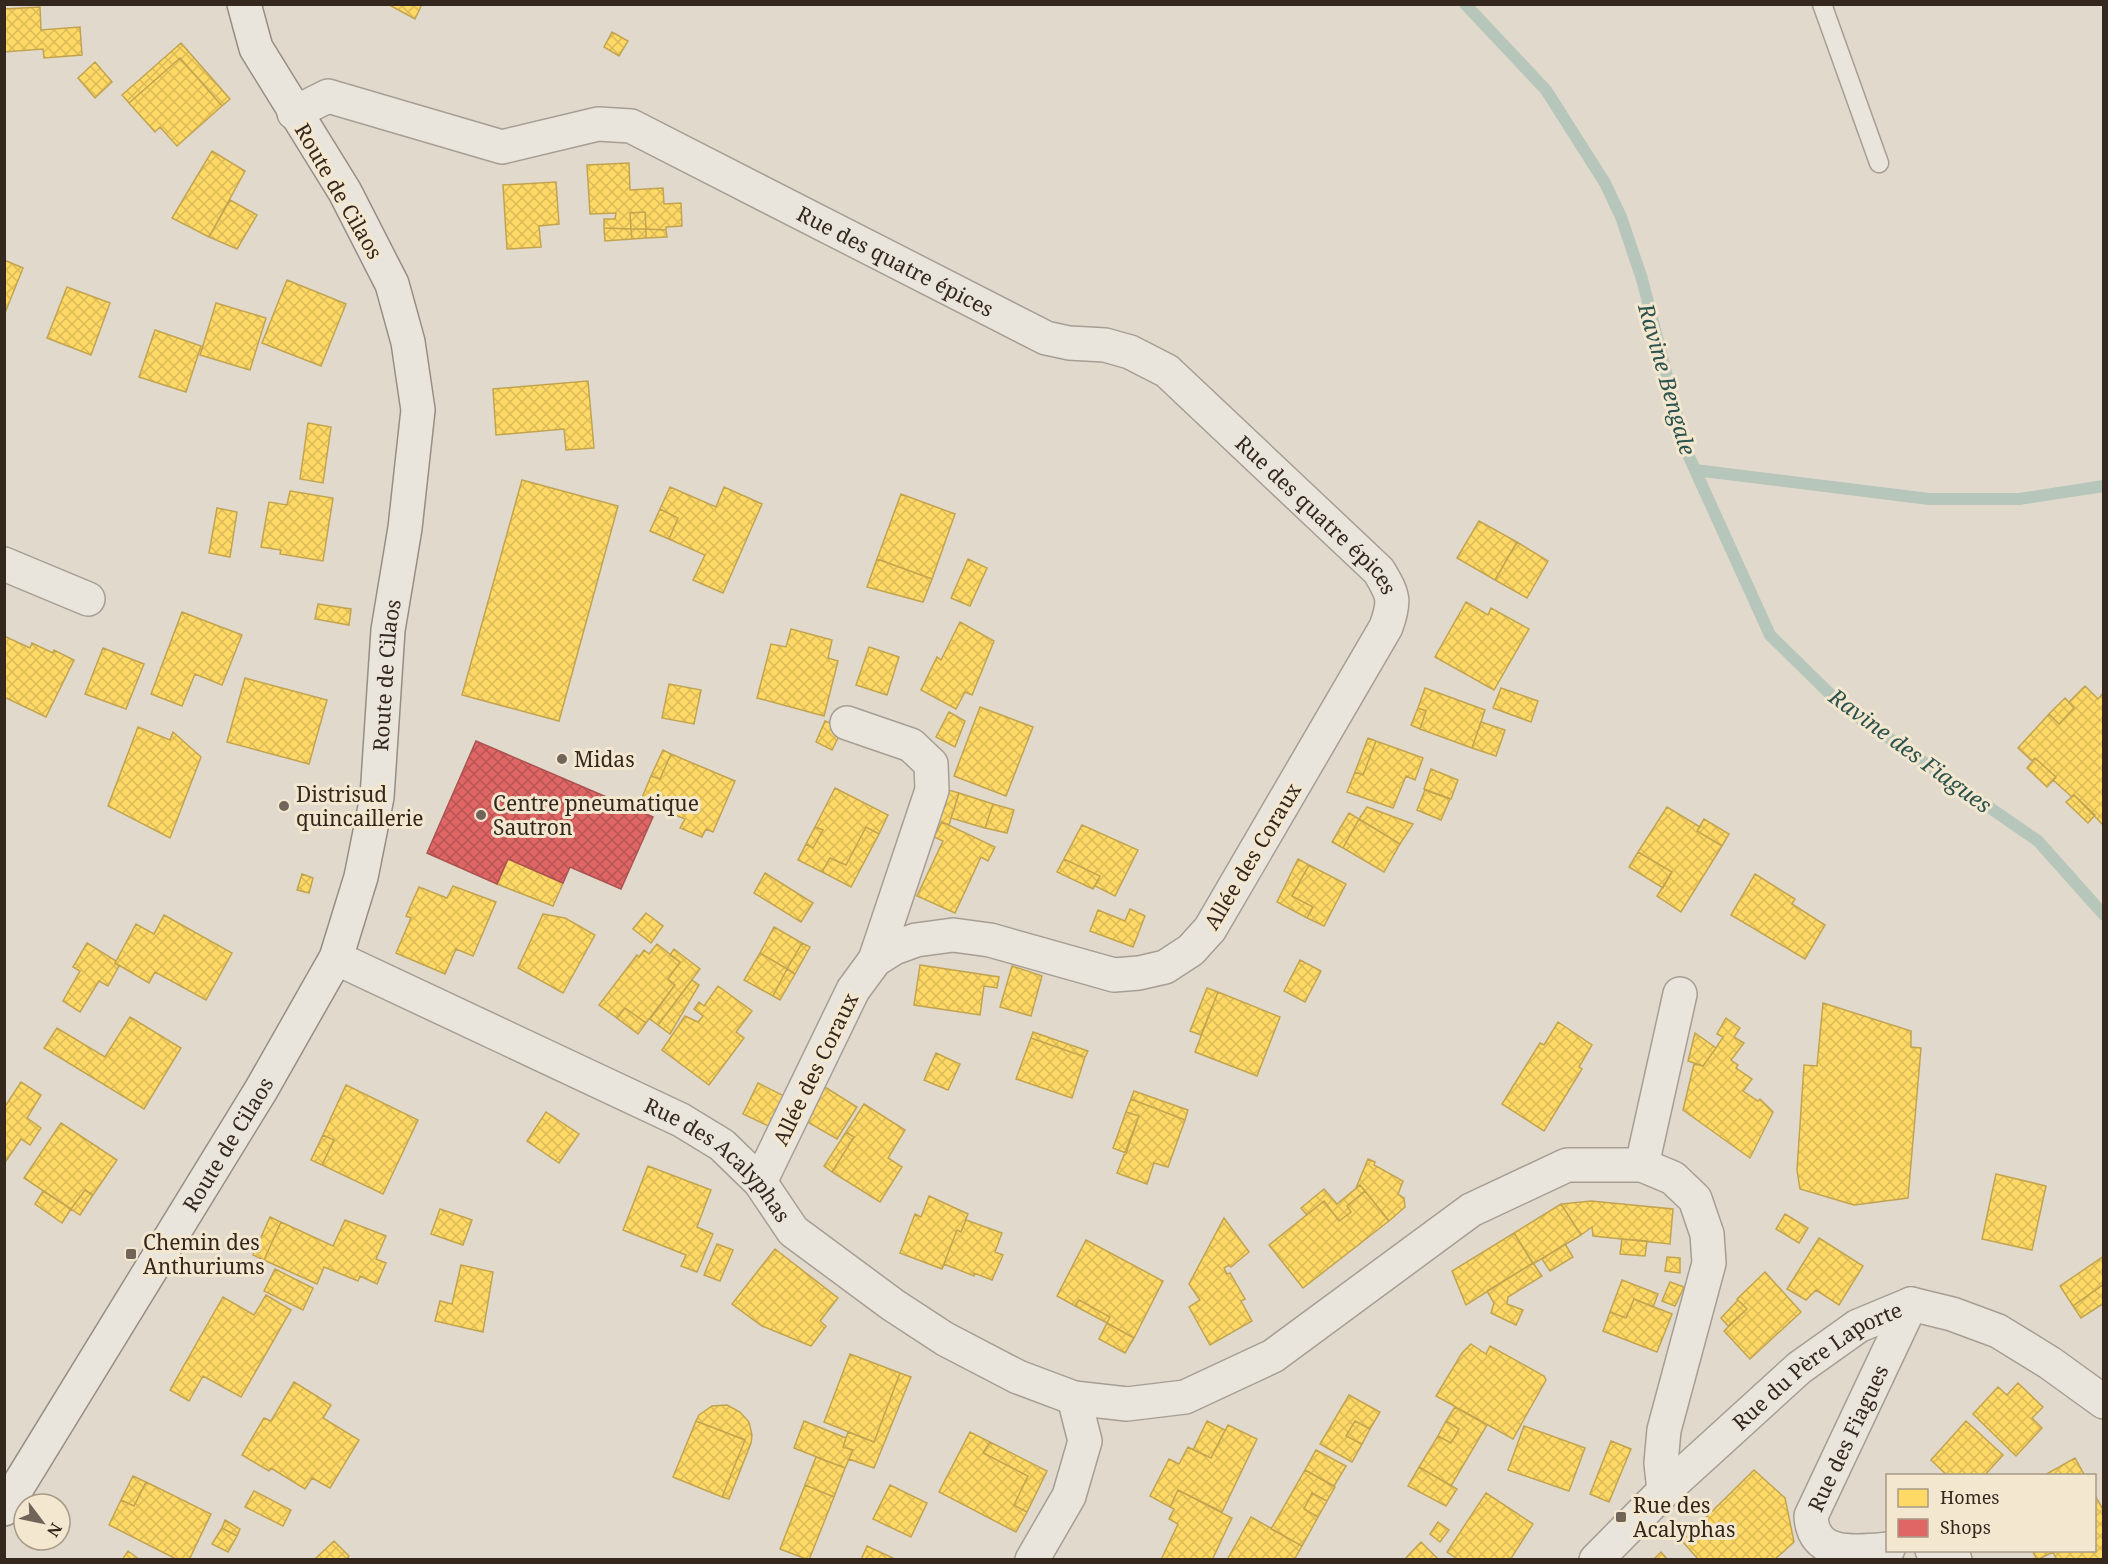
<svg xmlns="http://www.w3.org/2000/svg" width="2108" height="1564" font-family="'Noto Serif',serif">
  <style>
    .homes { fill: url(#homes-cross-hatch); stroke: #c2a450; stroke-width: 1.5 }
    .shops { fill: url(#shops-cross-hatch); stroke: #ac5350; stroke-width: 1.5 }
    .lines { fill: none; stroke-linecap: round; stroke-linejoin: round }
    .stream { stroke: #b6c6bb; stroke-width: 12 }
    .service-casing { stroke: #a69e94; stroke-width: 21 }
    .minor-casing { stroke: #a69e94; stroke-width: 36 }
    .secondary-casing { stroke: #968e84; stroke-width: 36 }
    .service { stroke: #eae5dc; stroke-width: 18 }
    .minor { stroke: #eae5dc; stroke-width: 33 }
    .secondary { stroke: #eae5dc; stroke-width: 33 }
    .poi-dot { fill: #71655a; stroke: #f3e7d0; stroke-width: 2 }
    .labels { text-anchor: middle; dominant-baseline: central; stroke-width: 6; stroke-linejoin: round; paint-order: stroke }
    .street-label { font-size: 21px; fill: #34271d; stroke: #f3e7d0 }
    .poi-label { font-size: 21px; fill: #34271d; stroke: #f3e7d0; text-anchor: start }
    .water-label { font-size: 22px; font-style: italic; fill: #2d534e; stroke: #f3e7d0 }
  </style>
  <defs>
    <pattern id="homes-cross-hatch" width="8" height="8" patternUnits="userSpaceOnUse" patternTransform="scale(1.5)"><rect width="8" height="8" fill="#ffd966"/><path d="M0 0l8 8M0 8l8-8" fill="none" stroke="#dbba58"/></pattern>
    <pattern id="shops-cross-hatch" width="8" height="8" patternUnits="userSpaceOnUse" patternTransform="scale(1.5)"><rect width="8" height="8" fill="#e06666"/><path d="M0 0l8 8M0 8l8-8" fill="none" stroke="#b65453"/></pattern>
  </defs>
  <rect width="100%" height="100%" fill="#e1d9cb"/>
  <path class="homes" d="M392,4H422L415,19L391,6Z
    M40,7L41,30L80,27L82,55L44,58L43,49L4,52V9Z
    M612,32L628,41L619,56L604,47Z
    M181,43L230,99L222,106L180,58L129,103L122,95Z
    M180,58L222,106L177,146L160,127L155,132L129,103Z
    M95,62L112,82L95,98L78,78Z
    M212,151L245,171L209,237L172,218Z
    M629,163L630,190L663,188L664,204L681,203L682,226L666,227V230L646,229L645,212L630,213L631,229L604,228V219H615L616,213L590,214L587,165Z
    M556,182L559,224L539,226L541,247L507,249L503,185Z
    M230,200L257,215L237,249L209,237Z
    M645,212L646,229H631L630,213Z
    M604,228L631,229L632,239L605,241Z
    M631,229H646V238L632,239Z
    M646,229L666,230L667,237L646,238Z
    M4,260L23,268L5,313L4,312Z
    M287,280L346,304L321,366L262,343Z
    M67,287L110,303L91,355L47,338Z
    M216,303L266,318L250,370L200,355Z
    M155,330L201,346L186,392L139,377Z
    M588,381L594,448L566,450L564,429L496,435L493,389Z
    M308,423L331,427L323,483L300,479Z
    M522,480L618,506L559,721L462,695Z
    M670,487L716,507L724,487L762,504L723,593L693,580L705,555L669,539L678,518L660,509Z
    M290,491L333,498L323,561L280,554L281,550L261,547L269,502L287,505Z
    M901,494L955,514L932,579L877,559Z
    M217,508L237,512L230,557L209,553Z
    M660,509L678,518L669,539L650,531Z
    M1479,521L1517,542L1495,580L1457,558Z
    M1517,542L1548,561L1527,598L1495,580Z
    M877,559L932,579L923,602L867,587Z
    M968,559L987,568L970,606L951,598Z
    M1466,602L1488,615L1491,608L1529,629L1494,690L1435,657Z
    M318,604L351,609L349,625L315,619Z
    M182,612L242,635L222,685L195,674L182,706L151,694Z
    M960,622L994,641L972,695L965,692L956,709L921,690L937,657L941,660Z
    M791,629L832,640L828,658L838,661L824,716L757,698L771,644L786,647Z
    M4,636L30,648L32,643L53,653L54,650L74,660L46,717L4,697Z
    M869,647L899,657L887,695L856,685Z
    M103,648L144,664L126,709L85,694Z
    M245,678L327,700L309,764L227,742Z
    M669,684L701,690L694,724L662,718Z
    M2085,686L2098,699L2104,692V826L2074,795L2072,797L2053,780L2056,777L2035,758L2032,761L2018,748L2049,714L2059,724L2074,708L2069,702Z
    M1425,688L1485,710L1472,748L1420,729L1426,711L1418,708Z
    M1501,688L1538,701L1531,722L1493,708Z
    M2065,698L2074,708L2059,724L2049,714Z
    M980,707L1033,727L1006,796L954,776Z
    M1418,708L1426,711L1420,729L1411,725Z
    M949,712L965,721L955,747L936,737Z
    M825,721L843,728L832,750L816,742Z
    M1481,722L1505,730L1496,756L1472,748Z
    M138,727L170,740L173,732L201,757L170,838L108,806Z
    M1368,738L1376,741L1363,775L1355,772Z
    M1376,741L1423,758L1415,780L1406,776L1393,808L1347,792L1355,772L1363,775Z
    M663,750L671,754L660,779L651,776Z
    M671,754L735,781L713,832L706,829L702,837L680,828L685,819L641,800L651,776L660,779Z
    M2035,758L2056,777L2047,787L2027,768Z
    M1431,769L1458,780L1451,799L1424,789Z
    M835,788L888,815L879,834L866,827L846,865L830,858L822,872L798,860L806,844L813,848L823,830L815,827Z
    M941,788L959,793L949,825L942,822L934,837L925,833Z
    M1425,790L1450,799L1441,820L1417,810Z
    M959,793L993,804L985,828L951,818Z
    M2074,795L2095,815L2088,823L2066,802Z
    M993,804L1014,810L1007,833L985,828Z
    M1367,807L1413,824L1400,844L1359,819Z
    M1667,807L1700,827L1697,831L1722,846L1681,912L1657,896L1672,872L1638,852Z
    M1349,813L1359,819L1343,848L1332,842Z
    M1359,819L1400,844L1384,872L1343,848Z
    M1704,819L1729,834L1722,846L1697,831Z
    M942,822L995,847L988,861L981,857L955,913L917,896L943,841L934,837Z
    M1082,825L1138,850L1115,896L1095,886L1100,876L1064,859Z
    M815,827L823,830L813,848L806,844Z
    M866,827L879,834L851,887L822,872L830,858L846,865Z
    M1638,852L1672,872L1663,888L1629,867Z
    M508,859L563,883L553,906L497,884Z
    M1064,859L1100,876L1093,889L1057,872Z
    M1298,859L1309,865L1292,896L1313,907L1307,918L1277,902Z
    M1309,865L1346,884L1324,926L1307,918L1313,907L1292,896Z
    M765,873L813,903L801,922L754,893Z
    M302,874L313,878L309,893L297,890Z
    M1755,874L1795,899L1792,904L1825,925L1805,959L1731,915Z
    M453,886L496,902L473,956L456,949L445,974L396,953L411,918L406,916L419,887L447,898Z
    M1130,909L1145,916L1133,947L1090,931L1098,910L1125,921Z
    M646,913L663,926L651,943L633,929Z
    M543,914L565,918L595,935L563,993L518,968Z
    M164,915L232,953L206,1000L155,972L149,983L115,963L136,924L154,934Z
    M774,927L802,943L787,969L760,953Z
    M87,943L116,961L115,963L119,966L108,986L99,981L80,1012L63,1001L80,971L73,967Z
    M802,943L810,947L795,974L787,969Z
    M657,944L680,962L668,979L675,985L646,1023L625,1008L617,1018L599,1005L637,955L639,957L644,950L649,954Z
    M674,949L700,969L658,1025L650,1019L675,985L668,979L680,962L670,955Z
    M760,953L787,969L773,996L744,980Z
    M1300,960L1321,971L1305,1002L1284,991Z
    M920,965L999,977L997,988L984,986L980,1015L914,1005Z
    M1012,966L1042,976L1031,1016L1000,1007Z
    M787,969L795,974L780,1000L773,996Z
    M692,980L699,985L670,1034L658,1025Z
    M718,986L752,1011L736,1032L744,1038L709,1085L662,1050L685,1016L698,1022L703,1016L694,1009L699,1002L704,1006Z
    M1207,988L1218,992L1201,1035L1190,1031Z
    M1218,992L1280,1017L1257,1076L1195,1052Z
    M1823,1003L1911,1031V1047L1921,1048L1908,1198L1854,1205L1800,1189L1797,1170L1804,1065L1817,1066Z
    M625,1008L646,1023L638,1034L617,1018Z
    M130,1017L181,1048L144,1109L44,1048L57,1028L105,1057Z
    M1726,1018L1740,1028L1734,1037L1744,1043L1731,1060L1738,1065L1736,1068L1752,1079L1743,1091L1758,1101L1760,1099L1773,1112L1750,1158L1683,1110L1694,1064L1703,1066L1716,1048L1723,1037L1717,1034Z
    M1558,1022L1592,1045L1579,1067L1582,1069L1544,1131L1502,1104L1540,1043L1544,1045Z
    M1033,1032L1088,1051L1085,1057L1031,1038Z
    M1695,1033L1716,1048L1703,1066L1688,1061Z
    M1031,1038L1085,1057L1072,1098L1016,1079Z
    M936,1053L960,1064L948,1090L924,1080Z
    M21,1082L41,1095L27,1118L41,1128L30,1145L21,1139L4,1164V1108Z
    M758,1083L794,1101L779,1131L743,1114Z
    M820,1084L857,1107L837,1139L804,1120Z
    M346,1085L418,1120L383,1194L322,1165L334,1140L323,1135Z
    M1134,1091L1188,1110L1185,1120L1131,1099Z
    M1131,1099L1185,1120L1168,1167L1154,1163L1147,1184L1117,1173L1139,1116L1126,1112Z
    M864,1104L905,1130L888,1158L902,1167L880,1202L832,1172L854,1137L846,1132Z
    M546,1112L579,1134L559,1163L527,1141Z
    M1126,1112L1139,1116L1126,1153L1113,1148Z
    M61,1123L117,1160L93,1195L85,1190L71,1209L24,1178Z
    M846,1132L854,1137L832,1172L824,1166Z
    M323,1135L334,1140L322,1165L311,1160Z
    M1368,1159L1375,1162L1374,1165L1403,1181L1398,1194L1404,1198L1405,1207L1389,1221L1360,1185L1356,1188Z
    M648,1166L711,1190L697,1227L713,1234L697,1272L681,1266L686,1255L623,1230Z
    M1996,1174L2046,1186L2032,1250L1982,1239Z
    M1360,1185L1365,1191L1347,1206L1351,1212L1339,1221L1324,1201L1307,1215L1301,1208L1324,1189L1337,1204Z
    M85,1190L93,1195L80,1215L71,1209Z
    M43,1191L71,1209L62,1223L35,1204Z
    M1365,1191L1389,1221L1303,1288L1269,1245L1324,1201L1339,1221L1351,1212L1347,1206Z
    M929,1196L968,1214L961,1232L957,1230L942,1269L900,1253L915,1214L921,1217Z
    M1591,1201L1673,1209L1670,1244L1593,1236L1592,1227L1581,1235L1561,1204Z
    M1561,1204L1581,1235L1533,1264L1514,1233Z
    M440,1209L472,1220L463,1245L431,1234Z
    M1785,1214L1808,1228L1799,1243L1776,1229Z
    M270,1217L281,1222L264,1260L253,1255Z
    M1224,1218L1249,1252L1231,1267L1229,1265L1224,1268L1227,1274L1230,1273L1245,1299L1241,1301L1252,1321L1210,1345L1189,1307L1200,1300L1189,1284Z
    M345,1220L386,1236L376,1259L386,1263L377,1284L360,1276L358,1281L324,1267L317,1284L264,1260L281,1222L333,1246Z
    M966,1220L1002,1233L995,1252L1003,1255L992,1280L974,1273V1276L944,1264L957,1230L961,1232Z
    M1514,1233L1533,1263L1466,1305L1452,1271Z
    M1819,1238L1863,1266L1839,1305L1816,1290L1806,1300L1787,1289Z
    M1622,1239L1647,1241L1645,1256L1620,1254Z
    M1086,1240L1163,1281L1134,1338L1107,1323L1110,1317L1079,1300L1075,1306L1057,1296Z
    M717,1244L733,1250L720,1281L704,1275Z
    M1565,1244L1573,1257L1550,1271L1542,1259Z
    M775,1249L838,1298L820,1321L826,1326L811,1346L762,1326L732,1304Z
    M2104,1256V1284L2073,1306L2060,1286Z
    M1667,1257L1680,1258V1273L1665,1271Z
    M1533,1263L1542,1276L1508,1297L1507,1304L1523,1310L1516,1325L1491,1313L1494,1303L1487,1291Z
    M461,1265L493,1272L483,1332L435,1321L440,1301L452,1304Z
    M275,1269L313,1288L303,1310L264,1291Z
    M1765,1272L1801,1312L1750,1359L1724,1331L1747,1309L1737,1299Z
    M1622,1280L1658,1294L1653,1307L1634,1299L1626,1318L1610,1312Z
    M1670,1282L1684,1287L1675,1306L1662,1301Z
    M2104,1284V1303L2081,1318L2073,1306Z
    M266,1295L291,1310L241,1397L203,1376L189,1401L170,1390L223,1297L254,1315Z
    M1634,1299L1672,1314L1657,1352L1603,1331L1610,1312L1626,1318Z
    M1079,1300L1110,1317L1107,1323L1075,1306Z
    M1738,1300L1747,1309L1728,1326L1721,1318Z
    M1107,1323L1134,1338L1125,1353L1099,1339Z
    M1471,1344L1486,1354L1490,1346L1544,1376L1546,1380L1513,1439L1436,1396L1462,1353Z
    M850,1354L900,1373L874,1442L824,1422Z
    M900,1373L911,1377L874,1468L849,1459L853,1450L843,1447L848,1432L874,1442Z
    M294,1382L331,1405L323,1418L359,1440L330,1488L312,1478L305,1489L271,1468L269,1471L242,1455L264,1418L271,1421Z
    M2018,1383L2043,1407L2032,1418L2042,1428L2016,1456L1973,1414L1998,1387L2007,1395Z
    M1349,1395L1380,1412L1370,1429L1355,1421L1346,1436L1362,1444L1352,1462L1320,1444Z
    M727,1405L740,1412L749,1422L752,1435L751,1443L729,1499L722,1497L745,1440L696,1421L699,1415L712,1406Z
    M1455,1407L1487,1425L1451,1486L1419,1467L1438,1436L1451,1443L1459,1429L1446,1421Z
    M696,1421L745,1440L722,1497L673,1477Z
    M804,1421L846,1438L843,1447L853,1450L845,1468L794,1448Z
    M1207,1421L1225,1430L1211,1458L1193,1450Z
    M1355,1421L1370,1429L1362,1444L1346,1436Z
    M1446,1421L1459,1429L1451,1443L1438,1436Z
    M1966,1421L2003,1455L1984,1476H1948L1931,1460Z
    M1228,1425L1257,1439L1222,1512L1178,1490L1170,1507L1150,1496L1169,1459L1179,1464L1188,1447L1211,1458Z
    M1524,1426L1585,1448L1569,1491L1508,1470Z
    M970,1432L990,1442L983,1453L1028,1476L1014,1505L1027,1512L1016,1532L939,1492Z
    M1611,1441L1631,1449L1609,1502L1590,1494Z
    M990,1442L1047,1471L1027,1512L1014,1505L1028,1476L983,1453Z
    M1316,1450L1346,1466L1334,1486L1305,1470Z
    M816,1457L845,1468L834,1497L805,1485Z
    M2075,1458L2085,1476H2043Z
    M1419,1467L1457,1489L1446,1506L1408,1486Z
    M1305,1470L1335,1487L1327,1501L1312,1493L1304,1509L1318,1517L1302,1546L1271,1529Z
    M1754,1470L1785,1498L1794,1542L1774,1560H1699L1682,1541Z
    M133,1476L146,1482L134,1506L121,1500Z
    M146,1482L211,1514L189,1560H178L109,1525L121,1500L134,1506Z
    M805,1485L834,1497L809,1560L780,1549Z
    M890,1485L927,1503L911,1537L873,1519Z
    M1178,1490L1232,1518L1212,1560H1161L1178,1524L1169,1519L1174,1509L1170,1507Z
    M254,1491L291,1510L283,1526L245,1507Z
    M1312,1493L1327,1501L1318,1517L1304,1509Z
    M1486,1493L1533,1524L1510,1560H1459L1447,1552Z
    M2094,1494L2104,1511V1560H2057L2053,1552L2037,1560L2032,1550H2094Z
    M1251,1517L1302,1546L1294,1560H1227Z
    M225,1520L240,1529L237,1536L222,1528Z
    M1438,1522L1449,1530L1440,1542L1430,1534Z
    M222,1528L237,1536L228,1552L212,1544Z
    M334,1541L349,1556L346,1560H314Z
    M1421,1542L1439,1560H1404Z
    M867,1546L897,1560H861Z
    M128,1551L140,1560H122Z
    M1661,1552L1668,1560H1653Z"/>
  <path class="shops" d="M476,741L653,817L621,889L570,867L563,883L508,859L497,884L427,853Z"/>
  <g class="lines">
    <path class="stream" d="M1465,4L1546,90L1605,183L1621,217L1642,279L1686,450L1695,470L1929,499H2019L2104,486
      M1695,470L1770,635L1831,695L1854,714L2038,841L2104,915"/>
    <defs>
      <path id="service" d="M1822,4L1879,163"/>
      <g id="minor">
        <path id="s1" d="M294,113L328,96L502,147L598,124L631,126L1046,338L1069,343L1105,345L1130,352L1167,371L1379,571C1393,595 1396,599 1386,627L1210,929L1191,950L1165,967L1139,973L1114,975L990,940L953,935L916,940L894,948L875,960L853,990L760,1182"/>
        <path d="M4,564L88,599"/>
        <path d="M847,723L911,745L931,764L932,790L875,960"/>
        <path id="s2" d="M336,958L681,1120L722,1145L760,1182L793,1231L893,1305L945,1339L1018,1377L1074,1398L1127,1404L1185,1397L1273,1356L1471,1210L1567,1165H1642L1673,1178L1695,1199L1707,1234L1709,1263L1664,1430L1661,1463L1664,1491"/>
        <path d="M1642,1165L1680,994"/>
        <path id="s3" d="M1888,1549C1856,1552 1813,1558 1811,1516L1911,1304"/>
        <path d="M1932,1550L1955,1560"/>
        <path d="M1032,1560L1069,1496L1085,1441L1074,1398"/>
        <path id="s4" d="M1596,1560L1664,1491L1799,1368L1858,1326L1911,1304L1952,1314L1998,1331L2050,1363L2104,1402"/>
      </g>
      <g id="secondary">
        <path id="s5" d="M4,1509L261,1090L336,958L361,877L377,797L388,630L405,528L418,410L408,342L392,284L345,192L256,48L244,4"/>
      </g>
    </defs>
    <use href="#service" class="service-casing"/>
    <use href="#minor" class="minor-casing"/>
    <use href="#secondary" class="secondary-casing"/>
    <use href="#service" class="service"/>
    <use href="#minor" class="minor"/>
    <use href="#secondary" class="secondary"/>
  </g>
  <g class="poi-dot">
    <circle cx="562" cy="759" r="6"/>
    <circle cx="284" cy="806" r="6"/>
    <circle cx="481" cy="815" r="6"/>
    <rect x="125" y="1248" width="12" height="12" rx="3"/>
    <rect x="1615" y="1511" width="12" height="12" rx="3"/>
  </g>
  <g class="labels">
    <g class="street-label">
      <text transform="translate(339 191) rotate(60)">Route de Cilaos</text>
      <text stroke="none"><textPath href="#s1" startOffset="648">Rue des quatre épices</textPath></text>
      <text stroke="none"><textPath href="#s1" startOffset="1152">Rue des quatre épices</textPath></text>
      <text stroke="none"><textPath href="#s5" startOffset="932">Route de Cilaos</textPath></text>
      <text transform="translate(1252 856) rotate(-59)">Allée des Coraux</text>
      <text transform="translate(815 1069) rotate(-64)">Allée des Coraux</text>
      <text stroke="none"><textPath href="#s5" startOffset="428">Route de Cilaos</textPath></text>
      <text stroke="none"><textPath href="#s2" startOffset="435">Rue des Acalyphas</textPath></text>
      <text stroke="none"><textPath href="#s4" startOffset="296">Rue du Père Laporte</textPath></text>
      <text stroke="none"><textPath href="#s3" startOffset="183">Rue des Fiagues</textPath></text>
    </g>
    <g class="poi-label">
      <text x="574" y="759">Midas</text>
      <text x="296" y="794">Distrisud<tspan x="296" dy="24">quincaillerie</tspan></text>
      <text x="493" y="803">Centre pneumatique<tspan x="493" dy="24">Sautron</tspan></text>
      <text x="143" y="1242">Chemin des<tspan x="143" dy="24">Anthuriums</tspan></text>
      <text x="1633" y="1505">Rue des<tspan x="1633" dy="24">Acalyphas</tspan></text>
    </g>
    <g class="water-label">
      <text transform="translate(1668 379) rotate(74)">Ravine Bengale</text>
      <text transform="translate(1911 750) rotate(36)">Ravine des Fiagues</text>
    </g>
  </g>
  <rect width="2108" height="1564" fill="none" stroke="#34271d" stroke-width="12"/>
  <rect x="1886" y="1474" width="210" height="78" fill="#f3e7d0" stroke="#a79a88" stroke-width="1.5"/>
  <rect x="1898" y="1489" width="30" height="18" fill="#ffd966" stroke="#a79a88" stroke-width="1.5"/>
  <text x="1940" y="1504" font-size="18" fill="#34271d">Homes</text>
  <rect x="1898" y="1519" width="30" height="18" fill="#e06666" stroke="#a79a88" stroke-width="1.5"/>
  <text x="1940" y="1534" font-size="18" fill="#34271d">Shops</text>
  <g transform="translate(42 1522) rotate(122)"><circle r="28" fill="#f3e7d0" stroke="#a79a88" stroke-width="1.5"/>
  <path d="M0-4.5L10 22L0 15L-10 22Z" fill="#71655a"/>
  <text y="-9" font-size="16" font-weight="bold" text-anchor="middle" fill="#34271d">N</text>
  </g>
</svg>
